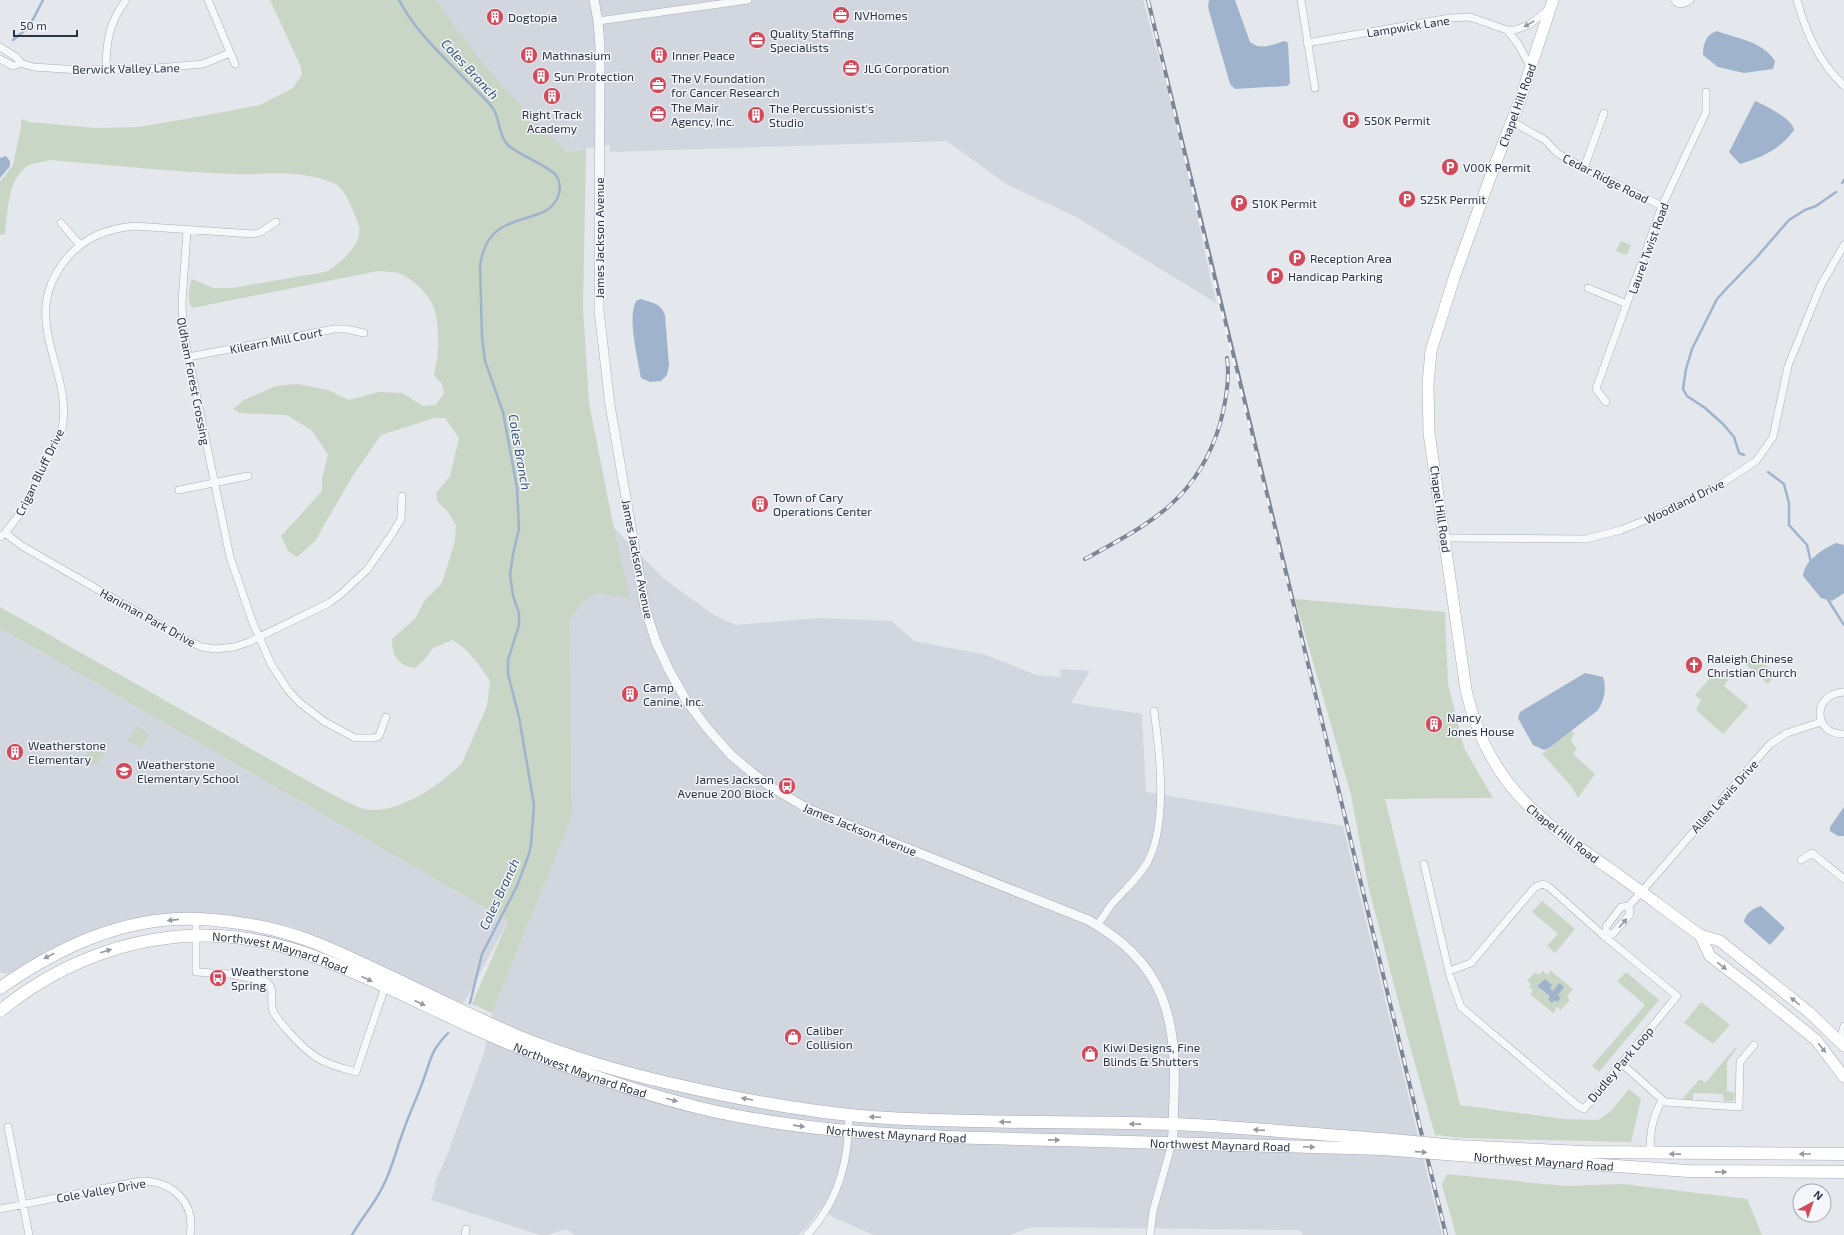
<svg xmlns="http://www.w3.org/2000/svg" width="1844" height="1235" font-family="'Exo 2',sans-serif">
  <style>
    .built { fill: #d2d6de }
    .green { fill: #c9d6c5 }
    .water { fill: #9fb4cc }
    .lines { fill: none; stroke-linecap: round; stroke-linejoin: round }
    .stream { stroke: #9fb4cc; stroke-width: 2.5 }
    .minor-casing { stroke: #a9aeb7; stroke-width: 8 }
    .tertiary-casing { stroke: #a9aeb7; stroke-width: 10 }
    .secondary-casing { stroke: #a9aeb7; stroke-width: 12 }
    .primary-casing { stroke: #a3abb8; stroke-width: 13 }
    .minor { stroke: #f7f8fa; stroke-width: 7 }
    .tertiary { stroke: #f7f8fa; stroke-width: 9 }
    .secondary { stroke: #fff; stroke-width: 11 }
    .primary { stroke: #fff; stroke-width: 12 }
    .rail-casing { stroke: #7d8696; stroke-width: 4 }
    .rail { stroke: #f4f6f9; stroke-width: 2.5; stroke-dasharray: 8; stroke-linecap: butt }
    .primary-bridge-casing { stroke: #a3abb8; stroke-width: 13; stroke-linecap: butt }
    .primary-bridge { stroke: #fff; stroke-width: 12 }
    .oneway { fill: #9196a0 }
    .oneway2 { fill: #959aa2 }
    .labels { text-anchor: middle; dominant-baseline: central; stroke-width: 3; stroke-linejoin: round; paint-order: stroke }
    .poi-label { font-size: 12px; fill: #2b3445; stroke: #f4f6f9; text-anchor: start }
    .street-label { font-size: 12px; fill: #2b3445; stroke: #f4f6f9 }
    .water-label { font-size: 13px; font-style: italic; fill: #34527a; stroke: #f4f6f9 }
  </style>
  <rect width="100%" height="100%" fill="#e4e7ec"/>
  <path class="built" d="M406,0H1143L1179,134L1216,303L1076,217L1006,184L947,141L610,152V145L549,154Z
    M567,521L609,523L664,579L714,615L736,625L818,618L892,621L914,641L986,655L1036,675L1061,677L1060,669L1090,671L1071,703L1142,714L1146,792L1343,826L1442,1235H1303L1300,1230L1032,1227L1010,1235H874L833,1217L820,1209L808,1226L798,1235H575L566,1229L548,1235H540L431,1200L436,1186L435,1183L448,1153L485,1050L492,1013L572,816Z
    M0,628L508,921L465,1001L462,1003L290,926L197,914L144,918L90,931L49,950L15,970L7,974L0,972Z"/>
  <path class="green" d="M270,0H436C473,55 518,107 567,152L586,149L583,308L589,403L614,529L630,598C620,598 603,592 596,594C585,596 575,612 569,620L572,816L492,1013L472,1004L508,921L0,628V607L322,789C335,795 350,805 364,809C396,816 441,785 462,763L487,706L490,681C480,666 469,649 452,640L433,648L425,659L415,668C398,666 392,655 392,639L415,619L424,601L442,583L455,541L456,525L448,512L437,501L436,493L450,476L459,438L445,418H434L381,435L352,477L315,541L297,557L288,551L281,536L322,491V479L328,454L311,430L287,415L240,413L233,409L244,400L276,386L297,384L328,390L349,400L379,392L402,393L423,406L436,405L444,393L442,384L434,375C439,356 440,326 434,308C429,295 417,283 405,276C398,271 387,272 378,271L192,308C187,302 189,285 192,279L213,288H232L325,272C339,265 366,242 358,223C354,213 347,193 338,186C330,179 305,175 295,174C275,172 254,175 234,174C173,172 111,165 50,160C43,162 31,163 26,167C7,182 8,212 5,234L0,235V182L13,165L21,127V119L30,122L96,128L139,127L208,115L260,105L293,88L302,75L301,67Z
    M1621,241L1631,245L1627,255L1616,251Z
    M1295,599L1445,612L1448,684L1464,748L1493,798L1385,799L1460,1105L1564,1119L1598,1120L1611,1111L1629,1089L1641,1099L1631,1142L1464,1138L1435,1135L1410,1046L1368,885L1351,795Z
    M1752,653L1776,674L1768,684L1744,663Z
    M1718,669L1729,679L1724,686L1748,706L1723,734L1696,710L1701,700L1695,695Z
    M137,726L149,734L141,748L128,740Z
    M1570,732H1574L1571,741L1577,749L1573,754L1595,774L1578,798L1572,787L1542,754Z
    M92,745L104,752L96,765L84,758Z
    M1542,901L1575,929L1555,953L1547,946L1558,934L1532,912Z
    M1543,971L1547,975L1551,971L1573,989L1567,997L1570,1000L1561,1010L1557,1007L1553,1013L1530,994L1533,991L1529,987L1531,984L1527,981L1535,972L1539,975Z
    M1626,972L1659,1000L1599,1072L1592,1066L1645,1005L1617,981Z
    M1701,1002L1730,1025L1713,1044L1684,1023Z
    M1736,1047L1737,1048L1727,1062V1091L1735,1093L1733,1101H1724L1723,1094L1693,1093V1100L1685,1101L1683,1098L1699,1080L1701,1079L1705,1083Z
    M1447,1174L1564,1186L1623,1184L1747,1199L1762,1235H1456L1442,1185Z"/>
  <path class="water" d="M1209,0H1235L1250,42C1261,51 1273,44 1285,41L1288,43L1290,83L1287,86L1235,89L1230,84L1209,11L1208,6Z
    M1717,31C1738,39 1762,41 1775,61L1773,69L1744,73L1718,67L1703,55C1703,44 1706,34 1717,31Z
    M1755,101C1766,106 1792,118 1794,130C1781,149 1761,158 1740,164L1729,152Z
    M6,156L10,161V166L0,178V158Z
    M641,299C652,303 661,303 665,315L669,365L667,375L661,381L650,382L641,378C638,359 627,318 636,301Z
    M1836,543L1844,545V593L1832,601L1821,598L1803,576C1804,561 1823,549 1836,543Z
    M1585,673L1603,677C1607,689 1604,702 1597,711L1549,748L1544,750L1533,745L1518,718L1520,712Z
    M1844,807V836H1838L1830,831V827Z
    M1761,906L1785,928L1770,945L1744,922C1745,913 1754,908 1761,906Z
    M1545,979L1552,985L1550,988L1553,991L1559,983L1564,987L1558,995L1561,998L1557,1002L1555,1000L1552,1003L1548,999L1550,996L1537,986Z"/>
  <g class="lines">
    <path class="stream" d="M399,0C416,33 446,59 471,85C478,93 489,101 494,110C500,121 499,137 509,146C519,155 553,168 557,177C560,181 560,189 559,194C548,231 488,203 480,266L482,337L485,361L503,412L517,488L519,529L513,554L510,574L513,596L519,613V625L508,660V674L519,717L534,805L531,844L529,854L517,886L482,954L470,1003
      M13,40L29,27L43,0
      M1842,183L1844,180
      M1744,455L1739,453L1734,437L1723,424L1705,408L1687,396L1683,389L1686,369L1692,349L1717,299L1728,287L1756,258L1789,220L1805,210L1816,206L1836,192
      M1768,472L1784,484L1789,503V525L1807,545L1811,563
      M1827,598L1844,625
      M352,1235C361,1218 375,1204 383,1186C392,1169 396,1150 403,1132C409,1114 417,1098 423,1081C432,1057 430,1052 448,1033"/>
    <defs>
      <path id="minor" d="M208,0L235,64
        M1301,0L1315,88
        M1674,0L1677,3C1682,4 1685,4 1690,0
        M1797,0C1806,33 1819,62 1844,86
        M598,21L748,0
        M1507,30L1518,44L1531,68
        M1307,43L1450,18L1470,17L1507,30H1515L1529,25L1549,9
        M0,47L16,57L21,63
        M0,59L13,66L21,63L33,67L80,70L146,69L203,64L230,53
        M106,70C106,43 109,22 126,0
        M1511,121L1545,140L1557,153L1584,168L1662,206
        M1584,168L1604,113
        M61,223L79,244
        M187,231L182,302L183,330L230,557L253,623L271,664L288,690L300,703L325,722L355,738H374L379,736L386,717
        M1588,288L1627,304
        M188,357L334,329H346L364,333
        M1606,402L1596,389L1662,206L1706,112V92
        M179,490L248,476
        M5,533L22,546L186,640L202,647L215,649L234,647L249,642L329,603L341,594L367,570L392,534L401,519L402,496
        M0,537L5,533L22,511L62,429C74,369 16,319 67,258C85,237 106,229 134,226L254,234L261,232L276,222
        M1445,538L1586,539L1621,530L1653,517L1718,486L1756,461L1773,437L1788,366L1821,285L1844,245
        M1844,692C1811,694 1813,735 1844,734
        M1801,860L1812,853L1844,879
        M1424,864L1450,976L1461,1007L1578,1106L1584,1109L1677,996L1604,936
        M1629,906L1770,744L1787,733L1821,722
        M196,919V972L230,974L267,982C276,991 269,1000 273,1011C276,1018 283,1025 288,1031C312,1058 321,1063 356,1072L385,987
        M1097,925C1102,919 1106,912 1111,905C1124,890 1139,878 1148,861C1168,823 1160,752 1154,711
        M1606,933V927L1621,907L1629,906
        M1449,971L1471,963L1535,887L1543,884L1549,887L1604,936L1606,933L1613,934L1630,914L1629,906
        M1840,1041L1844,1026
        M1621,1063L1665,1102L1739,1107L1740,1062L1754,1045
        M8,1127L29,1235
        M1650,1153C1650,1131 1652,1119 1662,1100
        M0,1209L141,1181C172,1181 196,1202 190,1235
        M465,1235L466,1229
        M807,1235C839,1201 849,1160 849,1115
        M1150,1235L1153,1211L1172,1143"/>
      <path id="tertiary" d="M594,0L598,21L600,46L599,311L610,405L645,608L656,642L669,670L686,700L707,728L731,755L750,771L768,785L808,809L1088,920C1164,962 1177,1016 1174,1097C1173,1112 1174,1127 1172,1143"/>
      <path id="secondary" d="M1553,0L1520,100L1491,175L1454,278L1431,351L1428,384L1429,433L1466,690C1488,786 1541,821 1617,874C1645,894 1672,915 1700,935L1720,941L1810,1013L1844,1046
        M1700,935L1710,956L1753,989L1816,1040L1844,1077"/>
      <g id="primary">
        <path d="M0,988C59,947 126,915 200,919C233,921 267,926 299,937C324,945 348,957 372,968C419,990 467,1014 515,1035C566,1056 619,1072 673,1084C738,1099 805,1112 872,1117C972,1124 1073,1121 1174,1124C1243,1127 1313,1134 1382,1139"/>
        <path id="s1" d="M0,1011C62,960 140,932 220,936C277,939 327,960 378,983C411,998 443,1014 476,1029C548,1061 623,1089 700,1108C818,1136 938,1137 1059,1140C1167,1143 1275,1146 1383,1149"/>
        <path d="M1456,1146L1583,1152L1844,1154"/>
        <path id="s2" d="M1458,1155L1688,1171L1844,1172"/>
      </g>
    </defs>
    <use href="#minor" class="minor-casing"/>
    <use href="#tertiary" class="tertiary-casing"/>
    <use href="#secondary" class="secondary-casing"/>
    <use href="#primary" class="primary-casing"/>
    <use href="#minor" class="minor"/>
    <use href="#tertiary" class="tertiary"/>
    <use href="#secondary" class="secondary"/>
    <use href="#primary" class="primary"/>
    <defs>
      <path id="rail" d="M1148,0C1244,412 1348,823 1446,1235
        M1085,559C1151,523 1197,500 1220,424C1226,402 1230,380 1227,358"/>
    </defs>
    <use href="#rail" class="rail-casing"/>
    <use href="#rail" class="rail"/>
    <defs>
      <path id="primary-bridge" d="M1382,1139L1456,1146
        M1383,1149L1458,1155"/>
    </defs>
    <use href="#primary-bridge" class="primary-bridge-casing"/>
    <use href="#primary-bridge" class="primary-bridge"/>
  </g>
  <defs><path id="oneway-solid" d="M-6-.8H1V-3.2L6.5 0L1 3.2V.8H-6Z"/></defs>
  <g class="oneway">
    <use href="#oneway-solid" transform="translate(1529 24) rotate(149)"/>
    <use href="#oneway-solid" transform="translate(1623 923) rotate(-48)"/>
  </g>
  <g class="oneway2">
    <use href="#oneway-solid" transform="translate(173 920) rotate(174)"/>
    <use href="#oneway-solid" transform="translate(106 951) rotate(-17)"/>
    <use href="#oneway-solid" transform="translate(49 956) rotate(153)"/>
    <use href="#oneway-solid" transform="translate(1722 966) rotate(37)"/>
    <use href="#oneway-solid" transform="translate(367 979) rotate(24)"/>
    <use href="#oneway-solid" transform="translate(1795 1001) rotate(-141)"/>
    <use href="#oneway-solid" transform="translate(420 1003) rotate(25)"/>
    <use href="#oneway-solid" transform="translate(1822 1048) rotate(51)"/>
    <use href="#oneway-solid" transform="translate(747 1099) rotate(-170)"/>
    <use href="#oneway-solid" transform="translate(672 1100) rotate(16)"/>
    <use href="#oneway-solid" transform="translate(875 1117) rotate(-177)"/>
    <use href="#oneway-solid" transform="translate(1005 1122) rotate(-179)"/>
    <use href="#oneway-solid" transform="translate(1135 1124) rotate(-179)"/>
    <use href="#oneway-solid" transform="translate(799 1126) rotate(8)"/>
    <use href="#oneway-solid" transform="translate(1259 1130) rotate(-176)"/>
    <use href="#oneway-solid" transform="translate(1054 1140) rotate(1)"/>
    <use href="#oneway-solid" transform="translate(1309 1147) rotate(2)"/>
    <use href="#oneway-solid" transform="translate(1421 1152) rotate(4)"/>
    <use href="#oneway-solid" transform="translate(1675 1154) rotate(-179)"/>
    <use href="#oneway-solid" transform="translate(1805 1154) rotate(-180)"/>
    <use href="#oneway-solid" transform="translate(1721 1172) rotate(1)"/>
  </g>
  <defs>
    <symbol id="office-disc" viewBox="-11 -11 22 22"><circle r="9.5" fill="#d1495b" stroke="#f4f6f9"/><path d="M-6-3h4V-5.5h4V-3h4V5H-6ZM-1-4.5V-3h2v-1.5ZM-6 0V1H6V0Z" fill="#fff"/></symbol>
    <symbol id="building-disc" viewBox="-11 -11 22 22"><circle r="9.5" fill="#d1495b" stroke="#f4f6f9"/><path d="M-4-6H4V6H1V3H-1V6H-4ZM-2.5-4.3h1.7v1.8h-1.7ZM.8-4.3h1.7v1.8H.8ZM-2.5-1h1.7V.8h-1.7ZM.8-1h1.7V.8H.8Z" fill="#fff"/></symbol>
    <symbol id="parking-disc" viewBox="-11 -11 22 22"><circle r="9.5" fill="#d1495b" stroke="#f4f6f9"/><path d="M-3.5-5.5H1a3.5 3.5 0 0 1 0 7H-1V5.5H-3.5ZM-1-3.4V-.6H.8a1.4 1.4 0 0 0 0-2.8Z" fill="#fff"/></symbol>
    <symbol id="church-disc" viewBox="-11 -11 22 22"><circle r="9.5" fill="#d1495b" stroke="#f4f6f9"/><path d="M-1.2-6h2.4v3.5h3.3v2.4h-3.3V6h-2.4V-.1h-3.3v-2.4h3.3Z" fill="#fff"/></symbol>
    <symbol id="school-disc" viewBox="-11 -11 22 22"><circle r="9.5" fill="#d1495b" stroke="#f4f6f9"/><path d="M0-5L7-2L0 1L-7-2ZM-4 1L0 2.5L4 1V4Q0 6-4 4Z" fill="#fff"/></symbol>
    <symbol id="bus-disc" viewBox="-11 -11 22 22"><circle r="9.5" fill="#d1495b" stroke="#f4f6f9"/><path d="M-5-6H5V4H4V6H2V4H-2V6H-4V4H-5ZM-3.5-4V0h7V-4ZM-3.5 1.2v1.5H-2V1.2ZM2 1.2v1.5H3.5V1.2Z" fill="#fff"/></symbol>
    <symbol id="shop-disc" viewBox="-11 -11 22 22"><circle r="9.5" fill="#d1495b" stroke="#f4f6f9"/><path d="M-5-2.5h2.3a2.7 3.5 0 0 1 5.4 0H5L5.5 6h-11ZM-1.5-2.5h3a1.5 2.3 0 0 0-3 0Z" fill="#fff"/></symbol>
  </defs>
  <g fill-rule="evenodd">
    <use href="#office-disc" x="831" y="5" width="20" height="20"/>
    <use href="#building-disc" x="485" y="7" width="20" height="20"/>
    <use href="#office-disc" x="747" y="30" width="20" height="20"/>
    <use href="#building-disc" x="519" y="45" width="20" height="20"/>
    <use href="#building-disc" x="649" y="45" width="20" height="20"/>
    <use href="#office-disc" x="841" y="58" width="20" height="20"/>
    <use href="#building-disc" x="531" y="66" width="20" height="20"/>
    <use href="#office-disc" x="648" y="75" width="20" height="20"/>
    <use href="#building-disc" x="542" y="86" width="20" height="20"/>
    <use href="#office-disc" x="648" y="104" width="20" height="20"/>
    <use href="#building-disc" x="746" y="105" width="20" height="20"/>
    <use href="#parking-disc" x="1341" y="110" width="20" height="20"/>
    <use href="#parking-disc" x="1440" y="157" width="20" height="20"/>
    <use href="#parking-disc" x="1397" y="189" width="20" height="20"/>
    <use href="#parking-disc" x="1229" y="193" width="20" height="20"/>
    <use href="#parking-disc" x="1287" y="248" width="20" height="20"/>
    <use href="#parking-disc" x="1265" y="266" width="20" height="20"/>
    <use href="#building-disc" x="750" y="494" width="20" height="20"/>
    <use href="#church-disc" x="1684" y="655" width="20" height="20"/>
    <use href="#building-disc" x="620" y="684" width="20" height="20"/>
    <use href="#building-disc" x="1424" y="714" width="20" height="20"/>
    <use href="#building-disc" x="5" y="742" width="20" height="20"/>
    <use href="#school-disc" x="114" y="761" width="20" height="20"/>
    <use href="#bus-disc" x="777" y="776" width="20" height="20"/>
    <use href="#bus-disc" x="208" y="968" width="20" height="20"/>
    <use href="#shop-disc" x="783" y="1027" width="20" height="20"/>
    <use href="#shop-disc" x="1080" y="1044" width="20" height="20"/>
  </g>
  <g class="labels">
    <g class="poi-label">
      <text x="854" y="15">NVHomes</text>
      <text x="508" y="17">Dogtopia</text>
      <text x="770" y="33">Quality Staffing<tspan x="770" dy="14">Specialists</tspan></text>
      <text x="542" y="55">Mathnasium</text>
      <text x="672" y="55">Inner Peace</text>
      <text x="864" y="68">JLG Corporation</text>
      <text x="554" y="76">Sun Protection</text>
      <text x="671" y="78">The V Foundation<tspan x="671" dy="14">for Cancer Research</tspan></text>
      <text x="671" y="107">The Mair<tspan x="671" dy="14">Agency, Inc.</tspan></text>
      <text x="769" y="108">The Percussionist's<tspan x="769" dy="14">Studio</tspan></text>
      <text x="552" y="114" text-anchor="middle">Right Track<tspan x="552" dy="14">Academy</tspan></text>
      <text x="1364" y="120">S50K Permit</text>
      <text x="1463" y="167">V00K Permit</text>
      <text x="1420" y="199">S25K Permit</text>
      <text x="1252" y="203">S10K Permit</text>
      <text x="1310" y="258">Reception Area</text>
      <text x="1288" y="276">Handicap Parking</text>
      <text x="773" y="497">Town of Cary<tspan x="773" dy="14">Operations Center</tspan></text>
      <text x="1707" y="658">Raleigh Chinese<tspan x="1707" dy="14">Christian Church</tspan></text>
      <text x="643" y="687">Camp<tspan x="643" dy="14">Canine, Inc.</tspan></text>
      <text x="1447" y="717">Nancy<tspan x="1447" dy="14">Jones House</tspan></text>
      <text x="28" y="745">Weatherstone<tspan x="28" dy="14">Elementary</tspan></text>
      <text x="137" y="764">Weatherstone<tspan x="137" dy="14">Elementary School</tspan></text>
      <text x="774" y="779" text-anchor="end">James Jackson<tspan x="774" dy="14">Avenue 200 Block</tspan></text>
      <text x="231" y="971">Weatherstone<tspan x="231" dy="14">Spring</tspan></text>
      <text x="806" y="1030">Caliber<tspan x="806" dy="14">Collision</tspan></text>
      <text x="1103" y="1047">Kiwi Designs, Fine<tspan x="1103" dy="14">Blinds &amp; Shutters</tspan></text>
    </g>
    <g class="street-label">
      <text transform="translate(1408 26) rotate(-9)">Lampwick Lane</text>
      <text transform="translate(126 68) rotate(-1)">Berwick Valley Lane</text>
      <text transform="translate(1517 105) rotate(-70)">Chapel Hill Road</text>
      <text transform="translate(1606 178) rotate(27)">Cedar Ridge Road</text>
      <text transform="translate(599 238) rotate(-90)">James Jackson Avenue</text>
      <text transform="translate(1648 248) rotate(-70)">Laurel Twist Road</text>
      <text transform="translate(276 340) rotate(-11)">Kilearn Mill Court</text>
      <text transform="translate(194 381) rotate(79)">Oldham Forest Crossing</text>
      <text transform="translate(39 472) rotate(-64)">Crigan Bluff Drive</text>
      <text transform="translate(1684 501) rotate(-26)">Woodland Drive</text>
      <text transform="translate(1441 509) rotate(82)">Chapel Hill Road</text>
      <text transform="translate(638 559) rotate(79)">James Jackson Avenue</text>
      <text transform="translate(148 617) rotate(29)">Haniman Park Drive</text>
      <text transform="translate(1724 796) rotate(-48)">Allen Lewis Drive</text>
      <text transform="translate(860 829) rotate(22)">James Jackson Avenue</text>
      <text transform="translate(1563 833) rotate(38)">Chapel Hill Road</text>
      <text stroke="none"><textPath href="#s1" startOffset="300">Northwest Maynard Road</textPath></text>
      <text transform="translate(1620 1064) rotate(-50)">Dudley Park Loop</text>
      <text stroke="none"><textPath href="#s1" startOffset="624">Northwest Maynard Road</textPath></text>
      <text stroke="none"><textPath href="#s1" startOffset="948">Northwest Maynard Road</textPath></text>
      <text stroke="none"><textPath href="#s1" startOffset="1272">Northwest Maynard Road</textPath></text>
      <text stroke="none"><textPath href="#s2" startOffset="86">Northwest Maynard Road</textPath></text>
      <text transform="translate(101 1190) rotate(-10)">Cole Valley Drive</text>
    </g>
    <g class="water-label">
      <text transform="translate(470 69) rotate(47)">Coles Branch</text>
      <text transform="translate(520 452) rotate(80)">Coles Branch</text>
      <text transform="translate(499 894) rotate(-65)">Coles Branch</text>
    </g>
  </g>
  <g transform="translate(1812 1203) rotate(40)"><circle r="19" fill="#f4f6f9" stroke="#a4a8b1"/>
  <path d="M0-3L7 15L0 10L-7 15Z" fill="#d1495b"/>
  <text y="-6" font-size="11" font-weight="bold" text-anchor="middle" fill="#2b3445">N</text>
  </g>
  <path d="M14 30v6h63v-6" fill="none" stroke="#2b3445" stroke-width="2"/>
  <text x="20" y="30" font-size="12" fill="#2b3445" stroke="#f4f6f9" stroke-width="3" paint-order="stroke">50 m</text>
</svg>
